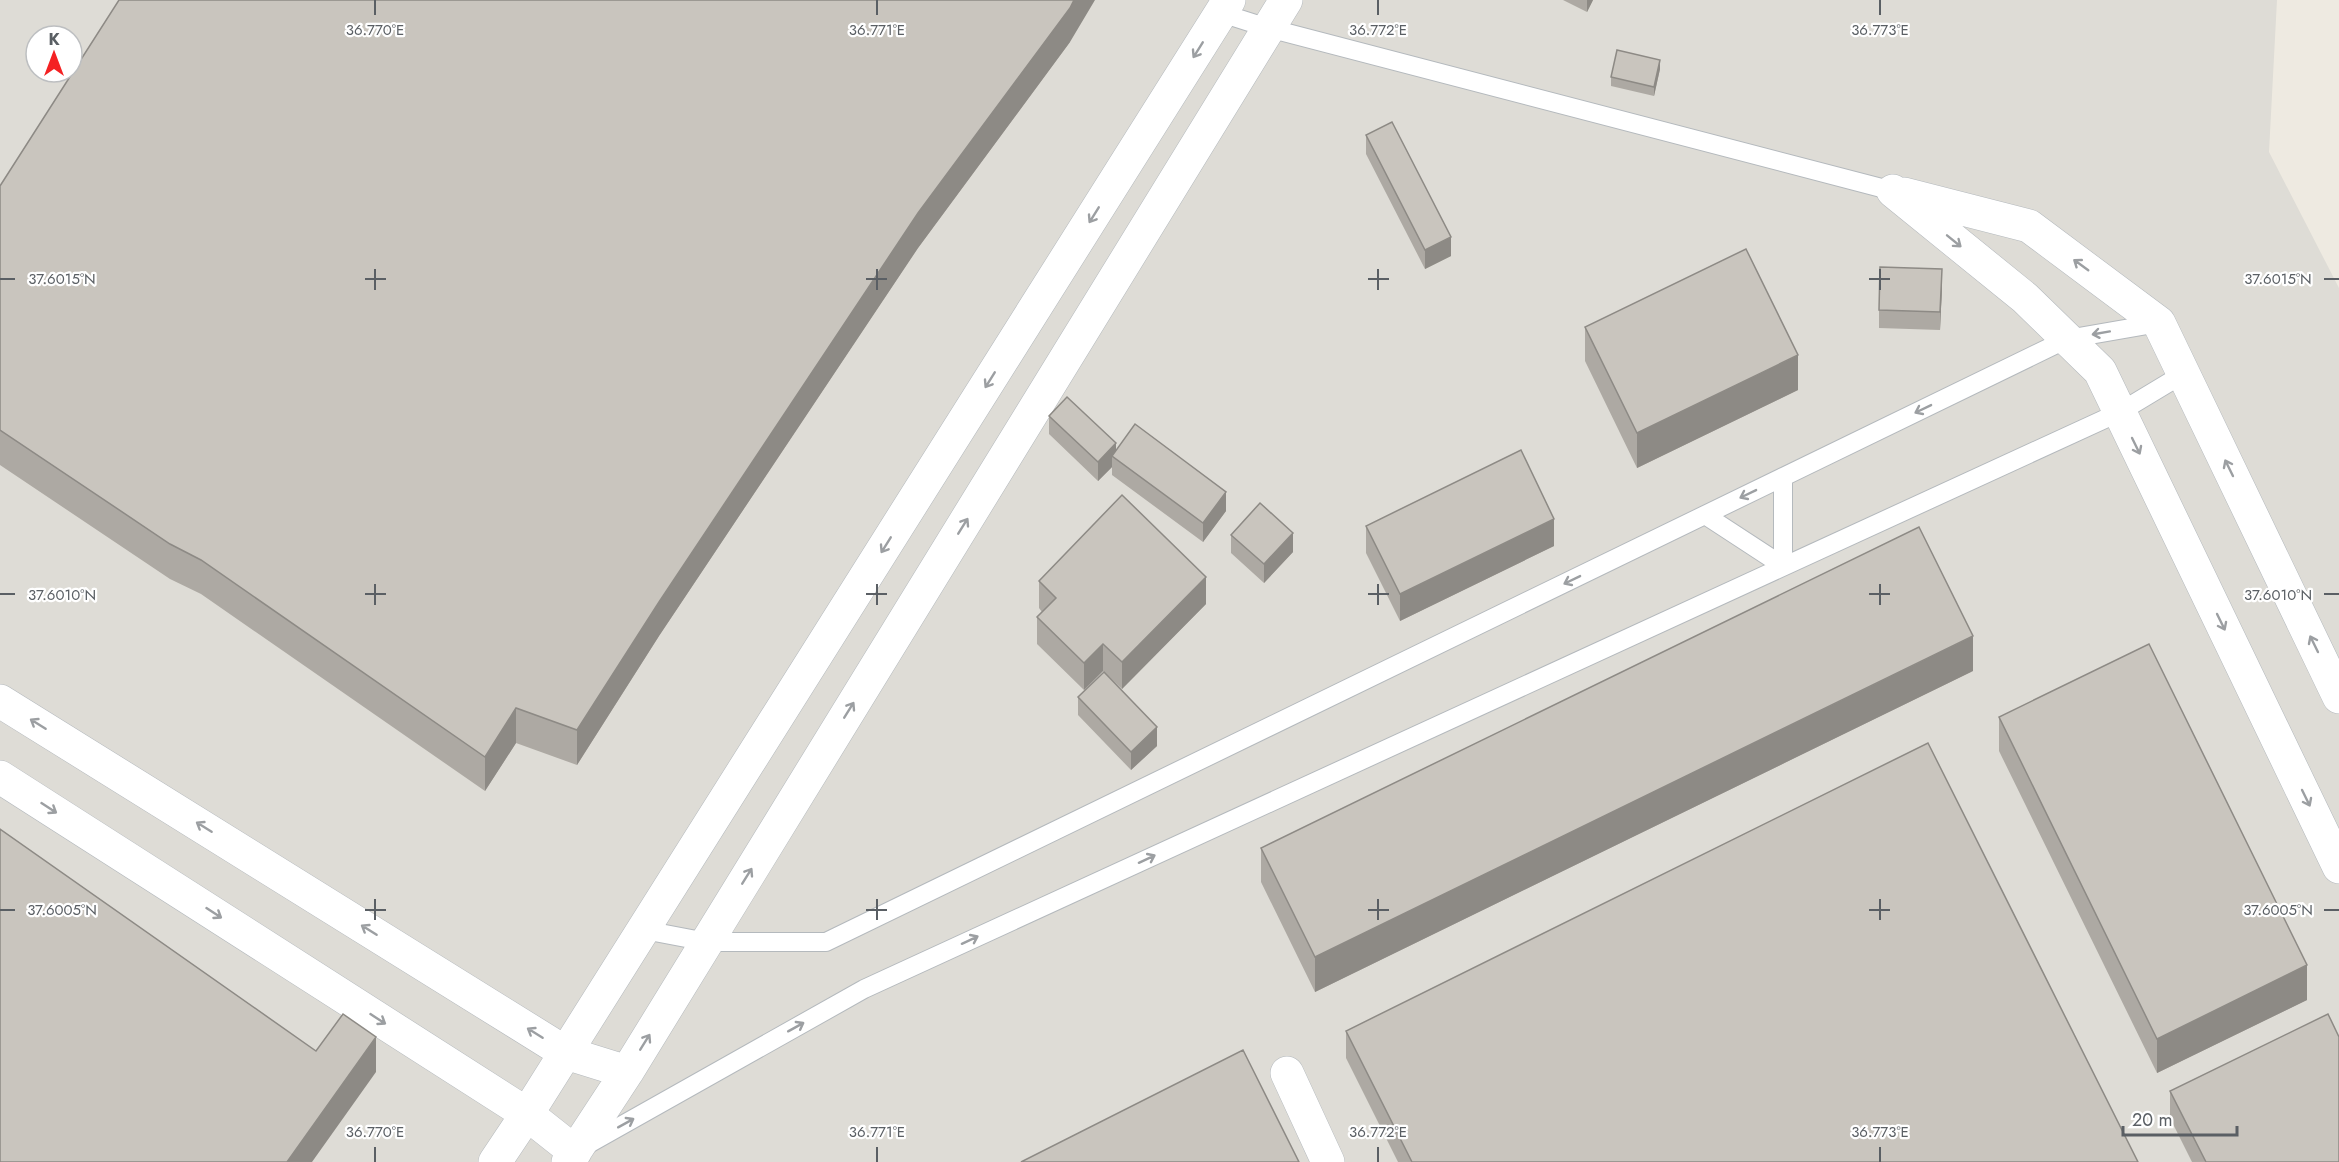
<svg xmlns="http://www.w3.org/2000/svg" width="2339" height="1162" font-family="Jost,sans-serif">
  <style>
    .industrial { fill: #dedcd6; fill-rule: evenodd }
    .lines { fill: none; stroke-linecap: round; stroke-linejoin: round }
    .service-casing { stroke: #b4b9bd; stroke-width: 20 }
    .minor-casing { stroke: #b4b9bd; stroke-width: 34 }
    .tertiary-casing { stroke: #b4b9bd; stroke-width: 34 }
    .service { stroke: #fff; stroke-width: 18 }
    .minor { stroke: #fff; stroke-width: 33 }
    .tertiary { stroke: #fff; stroke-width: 33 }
    .wall { fill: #ada9a3 }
    .shaded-wall { fill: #8d8a85 }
    .building { fill: #c9c5be; stroke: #8d8a85; stroke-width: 1.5 }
    .oneway { stroke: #9c9fa2 }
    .ticks { fill: none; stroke: #5a5f64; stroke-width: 2 }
    .ticks-label { font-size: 15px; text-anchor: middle; fill: #5a5f64; stroke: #fff; stroke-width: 4.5; stroke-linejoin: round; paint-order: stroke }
  </style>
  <rect width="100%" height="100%" fill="#eeeae1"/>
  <path class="industrial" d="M0,0H2277L2269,152L2339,288V1162H0ZM36,36H72V72H36Z"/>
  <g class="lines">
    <defs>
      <path id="service" d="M1221,13L1268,28L1893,191
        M1705,515L1783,566V477
        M644,930L707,942H826L2067,339L2159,323
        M585,1146L864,989L2120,412L2183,374"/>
      <path id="minor" d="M1287,1073L1328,1162"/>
      <path id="tertiary" d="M1893,191L2025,298L2100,371L2339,867
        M1904,194L2029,226L2159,323L2339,697
        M0,701L566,1053L627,1072
        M0,777L527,1114L575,1152
        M495,1162L527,1114L1229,0
        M568,1162L627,1072L1286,0"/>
    </defs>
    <use href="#service" class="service-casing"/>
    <use href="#minor" class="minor-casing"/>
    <use href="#tertiary" class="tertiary-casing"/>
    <use href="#service" class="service"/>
    <use href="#minor" class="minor"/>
    <use href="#tertiary" class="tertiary"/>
  </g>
  <path class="wall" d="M1563,0H1593L1587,12Z
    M1070,42L918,248L659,636L577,765L516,743L485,791L201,594L170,579L0,465V186Z
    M1660,69L1654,96L1611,86V77Z
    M1366,135L1451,256L1425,269L1366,154Z
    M1942,287L1940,330L1879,328V310Z
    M1585,327L1798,390L1637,468L1585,361Z
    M1049,416L1116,450L1226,511L1203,542L1112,475V467L1098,481L1049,434Z
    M1366,526L1554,546L1400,621L1366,553Z
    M1231,535L1293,552L1264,583L1231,553Z
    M1039,581L1206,604L1122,689L1103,671L1084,690L1037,644V617L1042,612L1039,608Z
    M1973,671L1315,992L1261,882V848Z
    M1078,697L1157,746L1131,770L1078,715Z
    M1999,717L2307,1000L2157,1073L1999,751Z
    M1346,1031L2138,1162H1398L1346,1058Z
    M2170,1091L2339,1162H2192L2170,1118Z"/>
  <path class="shaded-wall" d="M1074,0H1095L1070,42L918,248L659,636L577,765V730L659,602L918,213Z
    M1587,0H1593L1587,12Z
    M1660,60V69L1654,96V87Z
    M1451,237V256L1425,269V250Z
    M1942,269V287L1940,330V312Z
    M1798,355V390L1637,468V433Z
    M1116,443V459L1112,456V467L1098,481V462Z
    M1226,492V511L1203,542V523Z
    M1554,519V546L1400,621V594Z
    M1293,533V552L1264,583V564Z
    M1206,577V604L1122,689V662Z
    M1973,636V671L1315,992V957Z
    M1103,644V671L1084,690V663Z
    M516,708V743L485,791V757Z
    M1157,727V746L1131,770V752Z
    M2307,965V1000L2157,1073V1039Z
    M376,1037V1072L312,1162H287Z"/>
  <path class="building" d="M119,0H1074L1070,8L918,213L659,602L577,730L516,708L485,757L201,560L170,544L0,430V186Z
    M1617,50L1660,60L1654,87L1611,77Z
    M1392,122L1451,237L1425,250L1366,135Z
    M1746,249L1798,355L1637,433L1585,327Z
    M1880,267L1942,269L1940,312L1879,310Z
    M1067,397L1116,443L1098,462L1049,416Z
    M1135,424L1226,492L1203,523L1112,456Z
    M1521,450L1554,519L1400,594L1366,526Z
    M1122,495L1206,577L1122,662L1103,644L1084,663L1037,617L1056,598L1039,581Z
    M1260,503L1293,533L1264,564L1231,535Z
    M1919,527L1973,636L1315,957L1261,848Z
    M2149,644L2307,965L2157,1039L1999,717Z
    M1104,672L1157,727L1131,752L1078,697Z
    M1928,743L2138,1162H1412L1346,1031Z
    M0,829L316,1051L343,1014L376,1037L287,1162H0Z
    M2328,1014L2339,1037V1162H2206L2170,1091Z
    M1243,1050L1299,1162H1021Z"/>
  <defs><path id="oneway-shaft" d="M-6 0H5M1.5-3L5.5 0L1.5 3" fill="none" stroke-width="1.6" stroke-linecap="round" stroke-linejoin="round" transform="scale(1.5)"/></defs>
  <g class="oneway">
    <use href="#oneway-shaft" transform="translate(1198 50) rotate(122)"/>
    <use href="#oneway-shaft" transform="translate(1094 215) rotate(122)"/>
    <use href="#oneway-shaft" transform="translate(1954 241) rotate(39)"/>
    <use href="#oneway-shaft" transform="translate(2081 265) rotate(-144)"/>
    <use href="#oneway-shaft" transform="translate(2101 333) rotate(170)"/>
    <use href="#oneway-shaft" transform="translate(990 380) rotate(122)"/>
    <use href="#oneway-shaft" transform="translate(1923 409) rotate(154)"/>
    <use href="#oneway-shaft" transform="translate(2136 446) rotate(64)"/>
    <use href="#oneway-shaft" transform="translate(2229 468) rotate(-116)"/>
    <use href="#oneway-shaft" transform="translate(1748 494) rotate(154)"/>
    <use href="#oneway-shaft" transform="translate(963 526) rotate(-58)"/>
    <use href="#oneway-shaft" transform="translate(886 545) rotate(122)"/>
    <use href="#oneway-shaft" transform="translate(1572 580) rotate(154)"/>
    <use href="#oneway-shaft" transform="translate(2221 622) rotate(64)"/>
    <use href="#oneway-shaft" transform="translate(2314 644) rotate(-116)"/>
    <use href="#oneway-shaft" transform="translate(849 710) rotate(-58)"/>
    <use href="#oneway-shaft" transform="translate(38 724) rotate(-148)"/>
    <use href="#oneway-shaft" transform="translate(2306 798) rotate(64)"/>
    <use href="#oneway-shaft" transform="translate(49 808) rotate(33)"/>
    <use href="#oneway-shaft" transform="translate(204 827) rotate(-148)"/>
    <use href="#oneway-shaft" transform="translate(1147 859) rotate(-25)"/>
    <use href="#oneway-shaft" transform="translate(747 876) rotate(-58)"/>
    <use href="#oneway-shaft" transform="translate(214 913) rotate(33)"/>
    <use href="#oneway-shaft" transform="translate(369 930) rotate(-148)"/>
    <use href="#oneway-shaft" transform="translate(970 940) rotate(-25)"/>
    <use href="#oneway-shaft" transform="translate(378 1019) rotate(33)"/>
    <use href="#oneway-shaft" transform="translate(796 1027) rotate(-29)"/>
    <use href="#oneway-shaft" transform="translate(535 1033) rotate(-148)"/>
    <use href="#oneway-shaft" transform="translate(645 1042) rotate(-58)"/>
    <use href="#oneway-shaft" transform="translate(626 1123) rotate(-29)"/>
  </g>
  <path class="ticks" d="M375,0V15M877,0V15M1378,0V15M1880,0V15M375,269V290M877,269V290M1378,269V290M1880,269V290M0,279H15M365,279H386M866,279H887M1368,279H1389M1869,279H1890M2324,279H2339M375,584V605M877,584V605M1378,584V605M1880,584V605M0,594H15M365,594H386M866,594H887M1368,594H1389M1869,594H1890M2324,594H2339M375,899V920M877,899V920M1378,899V920M1880,899V920M0,910H15M365,910H386M866,910H887M1368,910H1389M1869,910H1890M2324,910H2339M375,1147V1162M877,1147V1162M1378,1147V1162M1880,1147V1162"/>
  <g class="ticks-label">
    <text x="375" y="35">36.770°E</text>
    <text x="877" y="35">36.771°E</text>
    <text x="1378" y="35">36.772°E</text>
    <text x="1880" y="35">36.773°E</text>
    <text x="62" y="284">37.6015°N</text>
    <text x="2278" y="284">37.6015°N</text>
    <text x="62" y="600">37.6010°N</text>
    <text x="2278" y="600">37.6010°N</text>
    <text x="62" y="915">37.6005°N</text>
    <text x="2278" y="915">37.6005°N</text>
    <text x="375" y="1137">36.770°E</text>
    <text x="877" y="1137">36.771°E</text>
    <text x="1378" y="1137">36.772°E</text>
    <text x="1880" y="1137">36.773°E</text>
  </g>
  <g transform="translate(54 54)"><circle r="28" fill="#ffffff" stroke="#bdbfc1" stroke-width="1.5"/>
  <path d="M0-4.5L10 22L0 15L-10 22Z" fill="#f42123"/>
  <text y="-9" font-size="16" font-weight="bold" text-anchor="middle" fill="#5a5f64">K</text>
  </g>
  <path d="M2123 1126v9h114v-9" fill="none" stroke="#5a5f64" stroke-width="3"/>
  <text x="2132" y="1126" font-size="18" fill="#5a5f64" stroke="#ffffff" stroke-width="4.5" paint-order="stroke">20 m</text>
</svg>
